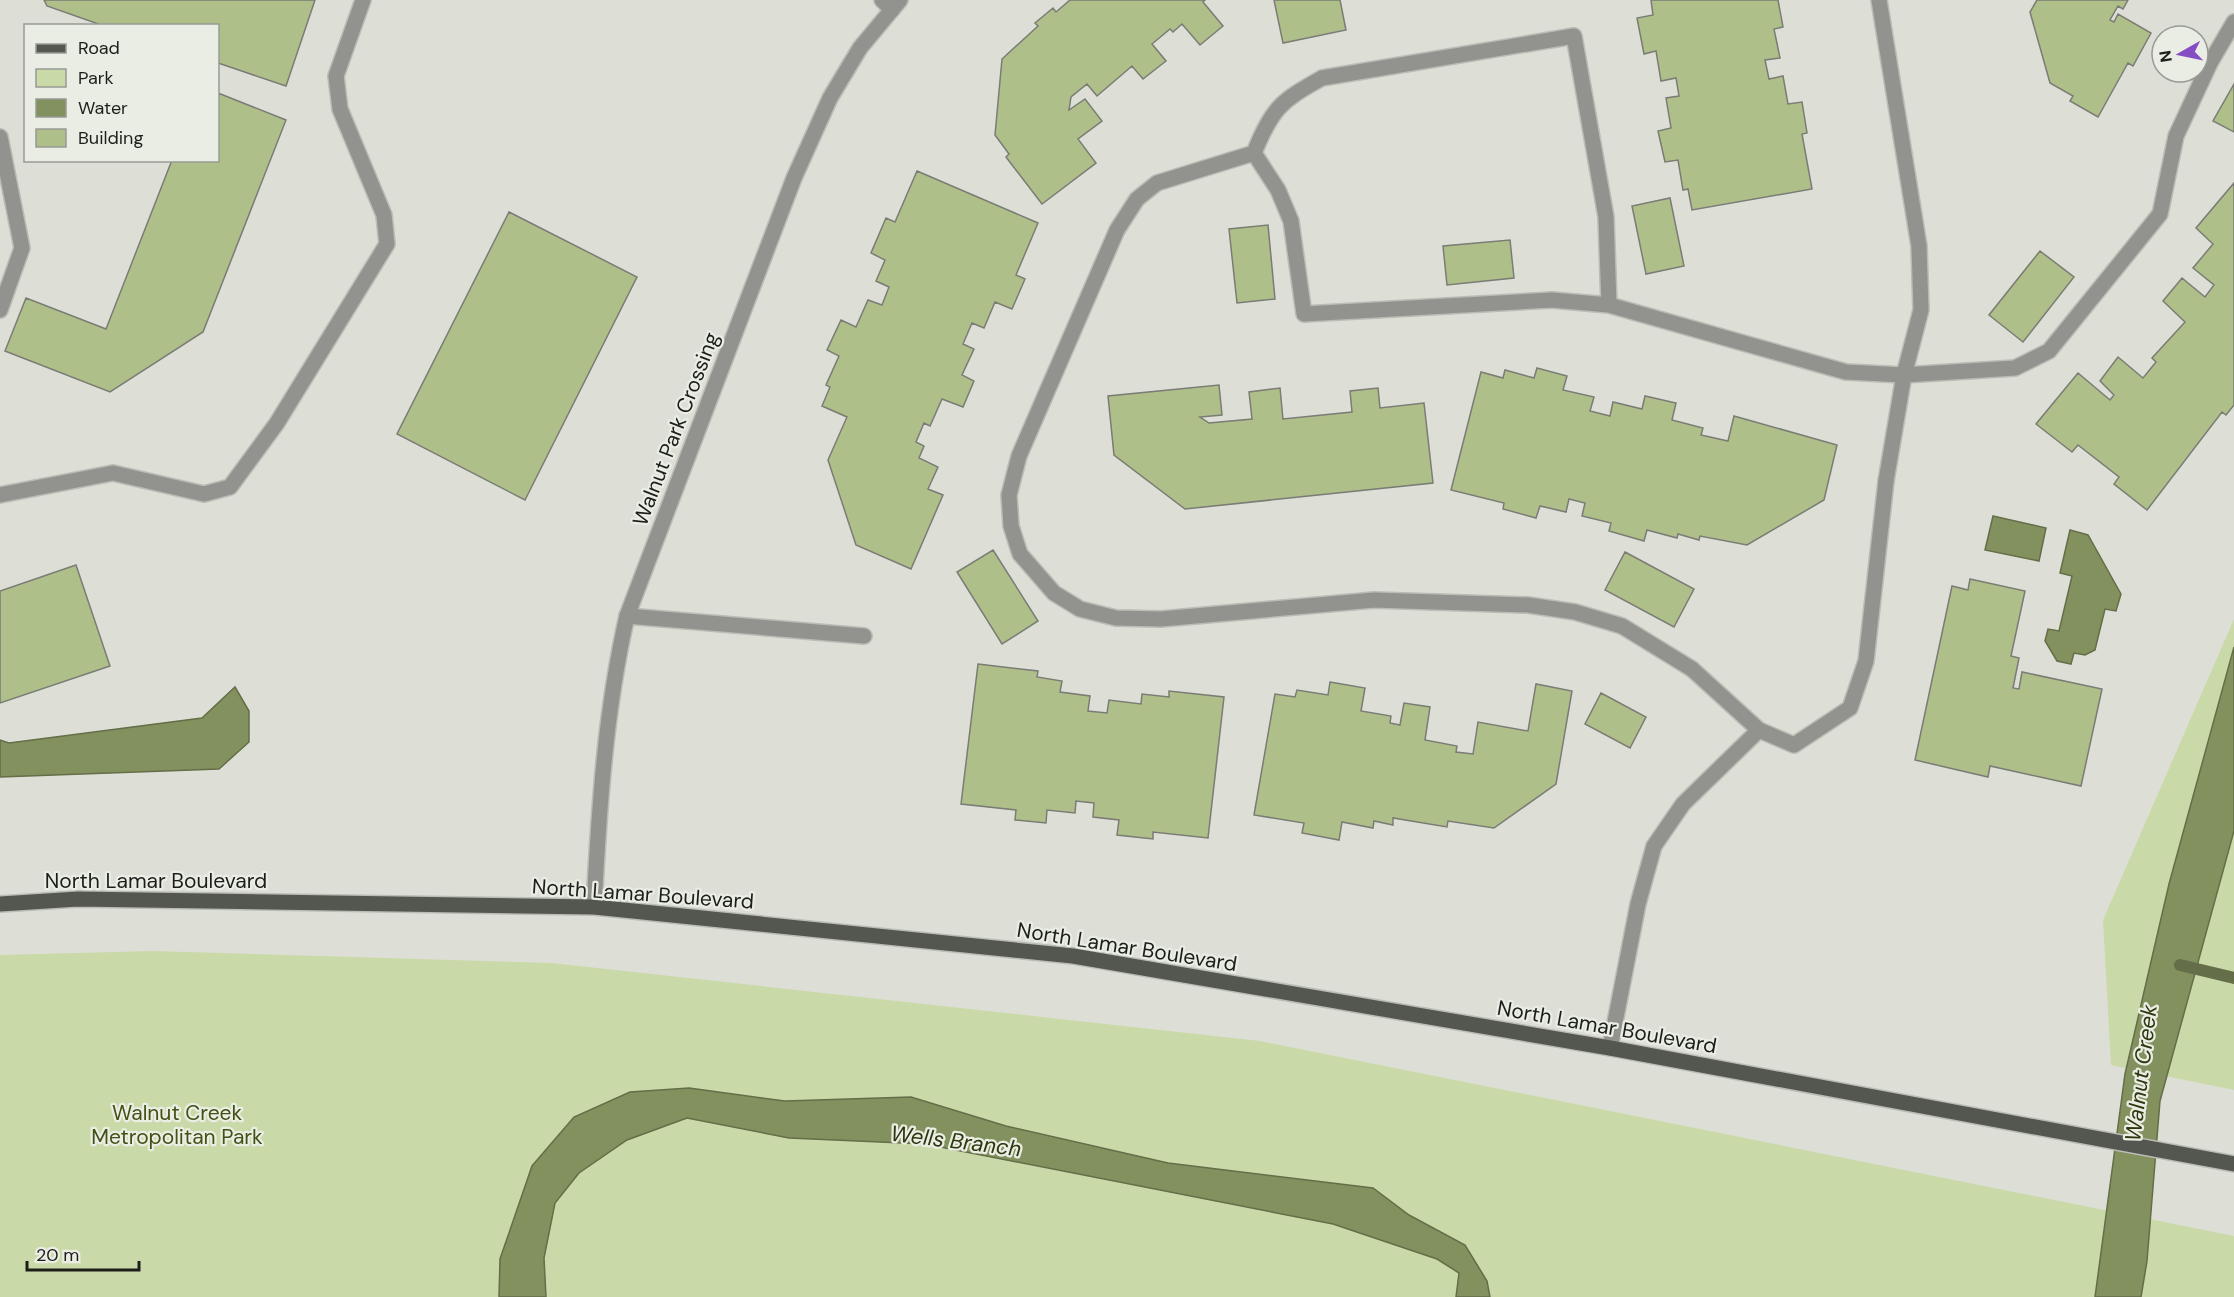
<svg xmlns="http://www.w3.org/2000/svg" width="2234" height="1297" font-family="'DM Sans',sans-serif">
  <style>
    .green { fill: #cad9a8 }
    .water { fill: #82915d; stroke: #646e49; stroke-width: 1.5 }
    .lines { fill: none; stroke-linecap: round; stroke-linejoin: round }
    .stream { stroke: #646e49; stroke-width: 12 }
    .building { fill: #afbf89; stroke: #7a7c75; stroke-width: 1.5 }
    .service-casing { stroke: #babcb5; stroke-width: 18 }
    .minor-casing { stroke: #babcb5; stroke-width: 18 }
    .primary-casing { stroke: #babcb5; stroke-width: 18 }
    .service { stroke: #92938f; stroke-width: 15 }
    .minor { stroke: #92938f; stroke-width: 15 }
    .primary { stroke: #545650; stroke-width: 15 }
    .labels { text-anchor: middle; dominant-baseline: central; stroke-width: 4.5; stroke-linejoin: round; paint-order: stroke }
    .street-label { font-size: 21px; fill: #1d1e1b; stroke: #eaede4 }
    .park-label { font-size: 21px; fill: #435115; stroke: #eaede4 }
    .water-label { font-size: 22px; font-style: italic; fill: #2d370e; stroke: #eaede4 }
  </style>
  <rect width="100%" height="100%" fill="#dddfd7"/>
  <path class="green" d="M2234,619V1090L2111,1065L2103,920Z
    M152,951L552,963L1260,1041L2234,1236V1297H0V955Z"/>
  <path class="water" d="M1993,516L2046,528L2039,561L1985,550Z
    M2070,530L2088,535L2121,594L2116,611L2105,609L2095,650L2085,655L2074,653L2071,664L2057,661L2045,641L2048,629L2059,631L2072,576L2060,573Z
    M2234,647V831L2160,1101L2147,1261L2141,1297H2095L2125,1074L2169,884Z
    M235,687L249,711V742L219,769L0,777V740L9,743L202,718Z
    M689,1088L785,1101L911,1097L1006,1126L1168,1163L1373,1188L1409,1215L1465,1245L1487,1281L1490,1297H1456L1459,1273L1437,1259L1333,1224L925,1144L789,1138L687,1118L627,1140L579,1173L555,1203L544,1258L546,1297H499L500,1259L532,1166L574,1117L630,1092Z"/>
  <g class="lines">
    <path class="stream" d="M2180,965L2234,978"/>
  </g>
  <path class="building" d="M44,0H315L286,86L218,63V26H104L47,6Z
    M1070,0H1205L1203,2L1223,26L1200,45L1182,24L1173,32L1170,29L1152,44L1166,61L1143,79L1132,66L1097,96L1087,84L1071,97L1069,110L1085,99L1102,121L1078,139L1096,163L1042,204L1006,157L1009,154L995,135L1002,59L1038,26L1035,23L1053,8L1056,12Z
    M1274,0H1340L1346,30L1283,43Z
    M1651,0H1778L1783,27L1774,29L1780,58L1765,60L1769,79L1783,76L1788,104L1802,102L1807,133L1802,134L1812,189L1692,210L1688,189L1683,190L1678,160L1665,162L1658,131L1671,128L1666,98L1679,96L1676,78L1661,81L1656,51L1644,54L1637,18L1653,15Z
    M2037,0H2128L2123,9L2118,6L2110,20L2114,22L2118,14L2151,33L2133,66L2128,63L2098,117L2070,101L2073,96L2050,83L2030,12Z
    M2234,84V132L2213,121Z
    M218,93L286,120L203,332L110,392L5,351L26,298L106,329L172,160H218Z
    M917,171L1038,223L1016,275L1025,279L1012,309L995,302L984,328L972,323L963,344L974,349L962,375L974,381L963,407L942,399L930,426L924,423L916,442L924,446L919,458L938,467L928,489L943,495L911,569L856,545L828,460L847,417L822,406L830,387L826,385L839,356L827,350L841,320L856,327L868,300L882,305L889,287L876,281L885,260L871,253L886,218L895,222Z
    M2234,183V405L2226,415L2222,412L2147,510L2114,484L2119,477L2078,445L2072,452L2036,424L2078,373L2110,400L2114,395L2100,381L2118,357L2143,378L2156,362L2152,358L2185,322L2163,301L2182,278L2205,297L2214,285L2193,268L2213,244L2196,228Z
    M1670,198L1684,266L1646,274L1632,206Z
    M509,212L637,277L525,500L397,434Z
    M1268,225L1275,299L1237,303L1229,229Z
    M1510,240L1514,278L1447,285L1443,246Z
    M2040,251L2074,277L2023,342L1989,315Z
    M1537,368L1567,376L1563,390L1594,397L1590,411L1610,416L1613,402L1642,409L1645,396L1676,403L1672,420L1703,428L1701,435L1728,441L1734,416L1837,445L1824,500L1747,545L1700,536L1699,540L1678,534L1677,538L1647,530L1644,541L1609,531L1611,523L1582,516L1585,503L1569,499L1566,512L1540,506L1536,518L1503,509L1504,503L1451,490L1481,372L1503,378L1505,370L1534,378Z
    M1219,385L1222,415L1200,417L1209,423L1252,419L1249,392L1280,388L1283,419L1352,412L1350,391L1378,388L1380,408L1424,403L1433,483L1185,509L1114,455L1108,396Z
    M993,550L1038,621L1002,644L957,572Z
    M1625,552L1694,589L1674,627L1605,590Z
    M76,565L110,666L0,703V591Z
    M1970,579L2025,591L2011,656L2019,658L2013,688L2019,689L2022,672L2102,689L2081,786L1990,766L1988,777L1915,760L1952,586L1968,590Z
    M978,664L1038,671L1037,677L1062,681L1060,692L1090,696L1088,711L1107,713L1109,700L1141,704L1142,694L1169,697V691L1224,697L1208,838L1153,832V839L1117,835L1119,820L1093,817L1094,803L1076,801L1075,813L1047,810L1046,823L1015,820L1016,810L961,804Z
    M1330,682L1365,688L1361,711L1391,716L1390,723L1400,725L1404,703L1430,707L1425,740L1457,746L1456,752L1473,754L1478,722L1528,731L1536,684L1572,691L1556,784L1494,828L1448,821L1447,827L1393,818V825L1374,821L1373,828L1342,822L1339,840L1302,833L1304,823L1254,815L1275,694L1295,697L1297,690L1328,695Z
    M1601,693L1646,717L1630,748L1585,724Z"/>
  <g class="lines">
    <defs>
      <path id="service" d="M882,0L892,10
        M1879,0L1919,246L1921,310L1904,375
        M0,137L22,248L0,310
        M1254,153L1278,190L1291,221L1304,314L1552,300L1609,305L1846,372L1904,375L2015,368L2049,351L2160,214L2176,136L2210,63L2234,22
        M1609,305L1606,217L1574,36L1322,78C1281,101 1272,108 1254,153L1157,183L1137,199L1117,230L1019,456L1009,495L1011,526L1020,554L1054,593L1080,609L1116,618L1161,619L1374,600L1528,605L1575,612L1622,626L1692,669
        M0,495L113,473L204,494L230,487L277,423L387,244L384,215L340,109L336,76L363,0
        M627,616L864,636
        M1610,1048L1638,904L1654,846L1683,804L1759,730L1794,745L1850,708L1866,661L1886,481"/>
      <path id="minor" d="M1886,481L1904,375
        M1692,669L1759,730
        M594,907C599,809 605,712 627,616L794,178L830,98L860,48L900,0"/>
      <path id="primary" d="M0,904L78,899L594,907L1073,956L1610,1048L2234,1164"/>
    </defs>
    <use href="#service" class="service-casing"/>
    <use href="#minor" class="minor-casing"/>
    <use href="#primary" class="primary-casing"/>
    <use href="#service" class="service"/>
    <use href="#minor" class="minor"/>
    <use href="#primary" class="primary"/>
  </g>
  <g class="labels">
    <g class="street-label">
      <text transform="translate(676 429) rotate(-69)">Walnut Park Crossing</text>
      <text x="156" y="881">North Lamar Boulevard</text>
      <text transform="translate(643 894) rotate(4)">North Lamar Boulevard</text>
      <text transform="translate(1127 947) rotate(9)">North Lamar Boulevard</text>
      <text transform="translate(1607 1027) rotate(10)">North Lamar Boulevard</text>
    </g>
    <g class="park-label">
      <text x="177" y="1113">Walnut Creek<tspan x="177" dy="24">Metropolitan Park</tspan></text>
    </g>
    <g class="water-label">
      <text transform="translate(2141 1073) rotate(-83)">Walnut Creek</text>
      <text transform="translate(956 1141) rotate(7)">Wells Branch</text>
    </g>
  </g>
  <rect x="24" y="24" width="195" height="138" fill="#eaede4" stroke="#989a94" stroke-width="1.5"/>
  <rect x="36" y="44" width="30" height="9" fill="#545650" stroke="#989a94" stroke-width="1.5"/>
  <text x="78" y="54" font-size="18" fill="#1d1e1b">Road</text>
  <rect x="36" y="69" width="30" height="18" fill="#cad9a8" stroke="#989a94" stroke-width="1.5"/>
  <text x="78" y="84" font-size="18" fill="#1d1e1b">Park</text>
  <rect x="36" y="99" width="30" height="18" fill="#82915d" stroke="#989a94" stroke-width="1.5"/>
  <text x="78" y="114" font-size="18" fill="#1d1e1b">Water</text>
  <rect x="36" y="129" width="30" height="18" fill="#afbf89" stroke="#989a94" stroke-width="1.5"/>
  <text x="78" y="144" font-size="18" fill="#1d1e1b">Building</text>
  <g transform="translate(2180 54) rotate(261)"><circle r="28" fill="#eaede4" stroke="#989a94" stroke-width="1.5"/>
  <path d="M0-4.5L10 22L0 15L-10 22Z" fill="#844dc4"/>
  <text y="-9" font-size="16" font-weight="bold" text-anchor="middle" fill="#1d1e1b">N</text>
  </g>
  <path d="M27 1261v9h112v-9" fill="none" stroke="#1d1e1b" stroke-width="3"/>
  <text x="36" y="1261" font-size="18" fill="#1d1e1b" stroke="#eaede4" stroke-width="4.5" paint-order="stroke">20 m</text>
</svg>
